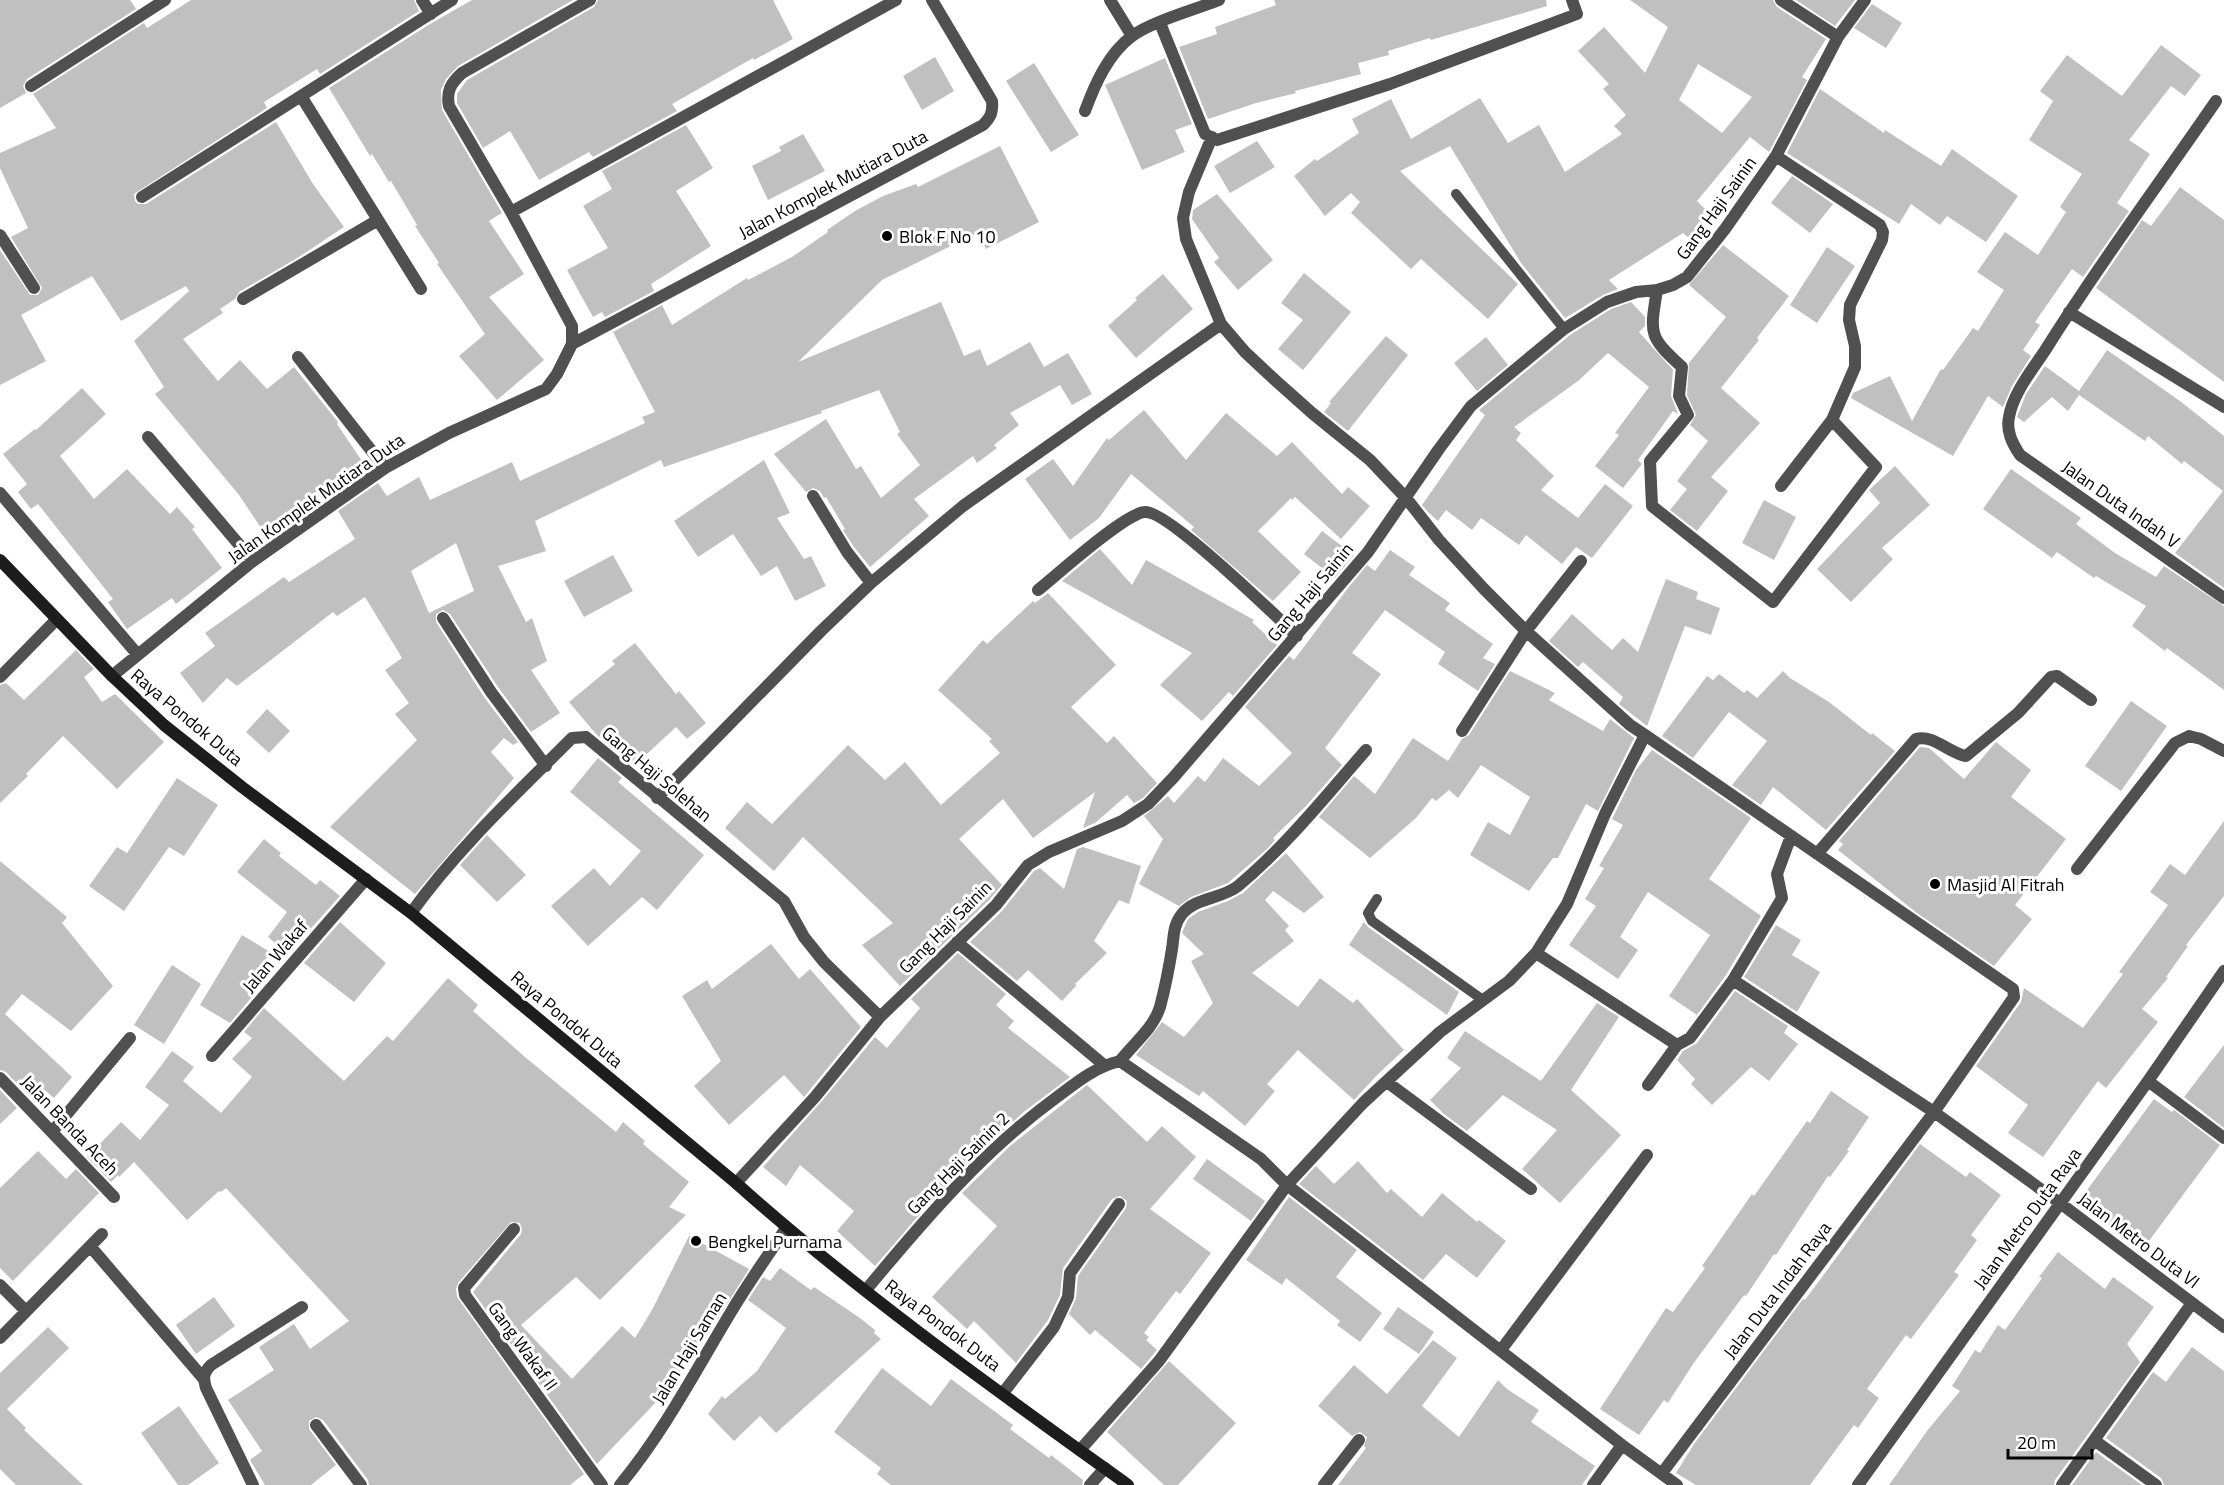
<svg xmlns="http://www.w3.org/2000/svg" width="2224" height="1485" font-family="'Titillium Web',sans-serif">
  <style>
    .building { fill: #c0c0c0; fill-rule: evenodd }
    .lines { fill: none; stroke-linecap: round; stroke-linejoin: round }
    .service { stroke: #505050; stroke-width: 10 }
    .minor { stroke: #505050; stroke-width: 12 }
    .tertiary { stroke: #505050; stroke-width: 12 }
    .secondary { stroke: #1d1d1d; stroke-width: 12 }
    .poi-dot { fill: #000; stroke: #fff; stroke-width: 2 }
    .labels { text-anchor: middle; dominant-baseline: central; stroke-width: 6; stroke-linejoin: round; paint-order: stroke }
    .street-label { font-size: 18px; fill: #000; stroke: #fff }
    .poi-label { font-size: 18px; fill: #000; stroke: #fff; text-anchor: start }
  </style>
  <rect width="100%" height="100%" fill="#fff"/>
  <path class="building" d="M0,0H130L136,9L27,79L23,86L26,93L0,108Z
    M191,0H414L419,11L320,74L317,69L264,102L267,108L134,194L135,201L138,204H146L276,122L313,184L344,227L299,257L239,292L235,299L220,309L223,313L183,339L218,381L240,360L267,389L294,367L338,422L337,424L368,470L329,497L325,492L265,534L239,495L155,394L164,387L134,341L189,291L186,286L121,321L92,276L21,315L46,361L0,385V250L30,295H38L42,288L11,237L28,228L0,168V153L56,128L33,94L144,23L147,28Z
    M472,0H573L458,66L446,79L441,90L442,110L502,213L489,221L524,274L489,297L544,360L497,400L459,356L485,334L437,264L439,263L415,226L417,225L391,181L389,182L372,154L370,156L329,88L430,24Z
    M598,0H773L793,39L754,60L753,58L672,104L677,111L593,157L589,152L539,180L510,131L483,148L457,103V94L467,80L594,7Z
    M1274,0H1546L1547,6L1448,35L1431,40L1430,38L1388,51L1389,55L1358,63L1361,74L1295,91L1296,93L1256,103L1208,119L1179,47L1217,34L1215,27L1276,5Z
    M1630,0H1773L1777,7L1826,39L1802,77L1807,80L1769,152L1750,137L1697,201L1711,215L1689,238L1683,233L1609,280L1618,289L1603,295L1565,318L1521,263L1450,146L1400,171L1518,284L1488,319L1421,259L1411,269L1351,213L1360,202L1351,193L1325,216L1294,176L1315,159L1317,161L1359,133L1352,119L1391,99L1411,139L1480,98L1508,143L1539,125L1565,172L1622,134L1614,126L1626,115L1603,89L1609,84L1578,51L1604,27L1645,73L1668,27ZM1698,64L1752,97L1722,133L1679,100Z
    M1796,0H1855L1835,26Z
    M1872,4L1902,23L1886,48L1854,28Z
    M2161,45L2201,75L2185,96L2171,86L2129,140L2150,154L2117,203L2129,211L2083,277L2072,269L2035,322L2040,325L2023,350L2031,356L2012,386L2003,407L1988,396L1953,456L1851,398L1853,393L1890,376L1912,421L1941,369L1943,370L1973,328L1978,331L2004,290L1977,272L2005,232L2038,255L2066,212L2060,207L2082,174L2029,140L2053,101L2040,91L2067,55L2122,96Z
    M935,57L954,91L922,110L903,76Z
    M1165,58L1192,124L1175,130L1185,152L1142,170L1105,85Z
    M1034,63L1079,135L1051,152L1006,81Z
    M1820,89L1884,133L1885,130L1941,166L1952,149L2018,196L1986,242L1947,216L1940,225L1911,204L1899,224L1787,153Z
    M686,125L713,168L676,191L711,246L651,284L654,291L605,317L602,312L593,317L567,270L608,248L583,206L612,189L602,171Z
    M803,134L825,171L768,200L752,166L781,151L779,147Z
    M1257,141L1275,167L1230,193L1214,166Z
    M1000,146L1039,222L986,249L977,233L882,280L798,362L941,302L964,356L980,349L987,366L1030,342L1044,367L1068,353L1092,394L1072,405L1060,385L1010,413L1019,425L994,445L997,448L977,463L973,456L914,499L929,516L870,567L854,547L843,530L845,529L826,497L824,498L820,491L813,488L806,492L774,454L826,419L856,469L861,466L881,498L920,465L897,434L900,432L879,390L821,411L822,413L664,467L661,460L535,521L546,551L498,566L526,622L532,618L547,661L531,670L560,713L531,732L498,687L450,614L443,610L436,614V622L484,697L518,742L513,745L504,738L491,752L514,778L415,894L330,827L417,740L395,714L409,703L385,670L402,658L365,597L337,616L333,612L237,686L227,678L203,703L180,673L215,646L205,633L284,577L289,582L355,539L338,511L378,483L387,496L419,477L430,500L512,462L520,481L645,423L642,417L655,412L613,332L662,305L672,325L747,278L748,280L792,257L828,232L827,230L855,211L883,196L916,184L918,187ZM456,543L474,591L429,613L411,571Z
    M1792,176L1833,204L1810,233L1771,203Z
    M2180,187L2224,220V382L2096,288L2142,220L2151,226Z
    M1217,194L1273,260L1238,290L1214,262L1219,258L1192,219L1193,210Z
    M1723,245L1789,296L1757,338L1759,340L1721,388L1760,423L1711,477L1728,491L1697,531L1670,510L1687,489L1677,481L1708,441L1690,425L1696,415L1687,395L1689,363L1726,317L1689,285Z
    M1827,247L1855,266L1817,323L1790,305Z
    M1304,273L1351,312L1303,370L1278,349L1303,320L1281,303Z
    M1163,274L1193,309L1136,358L1108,326L1137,300L1135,298Z
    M1631,302L1645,317V326L1639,332L1673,370L1671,396L1678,414L1673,411L1638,460L1642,464L1623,488L1595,466L1619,435L1615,433L1649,387L1608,353L1578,381L1514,427L1521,433L1516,440L1554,476L1541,490L1578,518L1605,484L1633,506L1592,558L1576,547L1562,564L1526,535L1519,545L1481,518L1472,530L1446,510L1438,521L1429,513L1422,505L1485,415L1479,410L1570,335L1611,309Z
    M1386,336L1408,355L1348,431L1324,412L1331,403L1329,402Z
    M1486,337L1508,365L1477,391L1454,363Z
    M2107,350L2180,401L2224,436V588L2175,553L2223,491L2184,461L2182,464L2148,436L2145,441L2079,395L2068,411L2052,397L2024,422L2017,417L2026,394L2045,366L2079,391Z
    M82,388L106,414L60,456L94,499L127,469L170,514L177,507L195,527L192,529L222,568L176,604L172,598L127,629L108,602L113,599L38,504L31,509L18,492L27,484L3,454L35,429L36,430Z
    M1144,410L1186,460L1226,413L1277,456L1292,442L1342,494L1348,487L1370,506L1341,539L1295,497L1292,500L1291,498L1258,531L1301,572L1273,601L1191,530L1194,527L1131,474L1099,518L1070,540L1025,479L1053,459L1073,486L1107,438L1109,440Z
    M764,460L790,513L777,518L804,559L811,556L826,586L795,601L777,566L761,576L733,534L698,557L674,521Z
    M1895,466L1930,505L1882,548L1893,559L1851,602L1817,569L1880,503L1869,490Z
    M2011,469L2081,518L2076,524L2115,553L2156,577L2164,566L2224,606V690L2167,648L2165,651L2132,626L2146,606L2096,576L2094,578L2057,552L2052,558L1983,509Z
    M1764,500L1796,517L1774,560L1742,543Z
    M1322,531L1354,555L1335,578L1304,554Z
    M1100,549L1132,585L1146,560L1254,620L1252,622L1277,645L1233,696L1229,692L1202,721L1160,685L1192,653L1062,581Z
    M1390,550L1415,567L1409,575L1450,603L1445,610L1493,644L1483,658L1495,664L1478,691L1438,664L1445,652L1385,610L1352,653L1381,674L1325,748L1342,765L1306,806L1273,838L1275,840L1267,849L1228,883L1191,897L1179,906L1139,884L1163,839L1144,816L1168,796L1174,803L1198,776L1205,782L1223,758L1259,786L1292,753L1245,707L1289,656L1294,660L1348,588L1367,565L1375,571Z
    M613,555L633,591L584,617L564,581Z
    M1666,579L1698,592L1696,599L1720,608L1711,635L1685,626L1647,726L1619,704L1623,697L1583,662L1578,667L1549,641L1572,614L1612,650L1623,638L1638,652Z
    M1048,593L1116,665L1071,707L1107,743L1114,736L1157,783L1143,798L1134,803L1127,795L1095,823L1083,828L1095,792L1033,838L1003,799L959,839L1002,885L990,899L900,986L862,945L893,923L803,837L774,871L725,828L747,802L772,824L848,745L885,780L905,762L941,805L1000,753L989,741L992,739L938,690L983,640L987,644L1033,601L1035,603Z
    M635,643L676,694L679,691L706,723L687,739L676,727L634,766L596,734L569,702L615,664L612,661Z
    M76,650L94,669L84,677L102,702L115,694L164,742L117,789L63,736L26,774L28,776L0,803V685L6,683L24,700Z
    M1510,671L1555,693L1549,700L1603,731L1610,719L1634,738L1598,811L1586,804L1558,858H1553L1529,891L1470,855L1488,822L1510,835L1530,797L1481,765L1458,798L1449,790L1436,801L1432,798L1416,818L1370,858L1319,817L1354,776L1375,794L1413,738L1448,761L1462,739L1469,735Z
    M1783,671L1790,678L1829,702L1871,735L1872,733L1895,751L1826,830L1773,787L1761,805L1732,785L1767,741L1729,712L1693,758L1662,736L1707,676L1713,680L1719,674L1744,693L1747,690L1757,698Z
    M2131,701L2167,726L2121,791L2085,766Z
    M267,709L290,731L269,753L246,732Z
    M1996,742L2031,770L2011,797L2066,839L2015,905L2032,919L1994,966L1917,913L1838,850L1843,844L1839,841L1920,747L1929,748L1964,779Z
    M1652,750L1751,818L1709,879L1761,916L1726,975L1697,1015L1669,996L1710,935L1648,892L1620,937L1638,950L1618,979L1569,945L1596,906L1585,899L1604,868L1599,866L1623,825L1612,819L1636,770Z
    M598,758L622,778L618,782L704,855L657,910L642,897L588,946L551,906L594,868L610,886L641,851L570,792Z
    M177,778L218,805L184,856L169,847L124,911L89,886L117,847L127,853Z
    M2224,821V896L2186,945L2188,946L2166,977L2168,978L2142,1009L2158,1022L2106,1088L2098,1081L2043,1157L2008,1133L2028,1105L1976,1066L2021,1002L2024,988L2083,1028L2123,974L2119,972L2168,905L2150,892L2170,864L2185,875Z
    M487,835L526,875L497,902L460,865Z
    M264,839L281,853L279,856L316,885L320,880L340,896L288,954L268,937L287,912L237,872Z
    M1083,847L1141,866L1129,904L1119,900L1094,941L1107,953L1075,984L1077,985L1062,1001L1028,970L1017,981L970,942L1002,911L1034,871L1040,868L1064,889L1077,849Z
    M1286,853L1324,897L1304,913L1273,891L1265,900L1289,926L1285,930L1294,941L1252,973L1298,1007L1320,978L1353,1003L1357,999L1404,1050L1377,1075L1354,1100L1298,1050L1267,1084L1275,1091L1245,1126L1203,1091L1199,1096L1136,1055L1162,1022L1184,1037L1213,1003L1191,961L1204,954L1182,933L1188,919L1198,912L1228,901L1243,893Z
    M0,861L67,917L62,923L113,986L71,1031L22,994L5,1014L72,1077L54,1098L40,1086L29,1096L6,1072L0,1070Z
    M340,922L386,963L354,1002L304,963Z
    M1364,922L1368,927L1459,992L1447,1015L1349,945Z
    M1776,925L1801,940L1792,955L1820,972L1797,1012L1744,977Z
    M242,935L270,952L247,992L252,997L230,1023L200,1005Z
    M771,944L799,979L810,969L861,1027L804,1097L784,1075L729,1125L694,1086L721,1061L682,996L707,980L712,989Z
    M958,953L1006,994L996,1005L1014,1021L1008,1028L1070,1077L1025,1111L974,1157L926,1207L875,1266L837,1231L854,1211L800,1165L786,1186L763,1167L821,1102L875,1037L887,1048L920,1008L911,999Z
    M172,965L201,984L164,1044L134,1025Z
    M448,978L478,1005L473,1011L525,1057L616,1132L623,1122L645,1141L643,1144L689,1182L669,1207L686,1215L600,1300L576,1277L521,1325L572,1379L622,1326L635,1338L652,1310L689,1236L749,1269L715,1323L711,1321L676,1378L678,1379L597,1464L473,1292L521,1234L522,1230L520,1223L511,1222L458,1283L456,1289L457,1297L584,1474L570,1485H369L368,1480L323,1420L316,1417L309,1421V1429L336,1465L311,1485H265L250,1460L262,1451L228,1400L274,1370L259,1347L294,1324L310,1349L349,1321L226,1188L221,1192L219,1191L187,1220L134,1162L119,1177L118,1175L111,1182L87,1157L121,1122L140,1140L169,1105L145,1087L172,1051L194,1067L183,1081L221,1113L252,1077L232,1059L252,1038L244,1032L264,1008L344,1081L387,1036L393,1041Z
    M1735,991L1788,1026L1784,1033L1798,1044L1769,1081L1751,1067L1712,1105L1691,1084L1695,1079L1677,1060L1683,1051L1697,1043Z
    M1597,1003L1619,1017L1571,1090L1621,1135L1560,1203L1522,1169L1557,1130L1503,1095L1467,1131L1444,1114L1430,1100L1461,1068L1447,1058L1465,1031L1541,1081Z
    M2224,1045V1128L2184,1097Z
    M1087,1085L1147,1142L1162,1126L1196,1157L1150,1209L1211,1253L1180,1294L1176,1291L1144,1333L1149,1337L1146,1340L1157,1350L1141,1369L1095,1330L1090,1335L1069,1314L1076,1298L1078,1276L1126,1208L1127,1201L1120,1196L1112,1199L1063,1268L1060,1295L1048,1320L1016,1363L974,1321L967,1329L932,1297L997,1226L962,1193L1010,1146Z
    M0,1090L17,1108L0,1124Z
    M1831,1091L1869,1117L1847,1150L1849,1151L1830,1177L1828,1176L1776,1255L1774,1254L1746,1296L1744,1295L1693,1364L1668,1403L1664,1400L1639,1435L1600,1409L1666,1308L1673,1312L1705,1268L1702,1266L1752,1194L1754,1196L1807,1121L1810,1123Z
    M2154,1099L2172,1112L2174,1110L2220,1145L2143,1249L2079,1201Z
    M1920,1144L1966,1177L1970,1172L2001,1195L1971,1235L1977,1240L1954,1272L1959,1275L1911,1339L1906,1335L1867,1389L1879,1398L1858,1428L1854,1425L1810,1485H1696L1676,1473L1694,1444L1803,1299L1805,1300Z
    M38,1151L66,1179L76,1169L99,1193L13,1281L0,1268V1188Z
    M1207,1159L1265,1201L1251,1221L1193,1179Z
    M1358,1161L1387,1193L1391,1189L1422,1217L1442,1193L1477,1222L1479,1220L1506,1241L1477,1278L1446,1254L1423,1280L1299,1184L1316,1166L1334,1184Z
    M1289,1197L1357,1250L1336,1277L1382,1313L1360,1342L1337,1325L1340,1321L1286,1278L1282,1285L1246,1260Z
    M2058,1252L2105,1289L2113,1277L2154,1307L2127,1344L2140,1362L2055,1480L2054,1485H1889L1927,1431L1960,1391L1952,1386L1975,1350L1980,1353L1998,1325L2005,1330L2042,1278L2039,1277Z
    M780,1268L811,1290L814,1287L860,1318L875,1330L874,1333L881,1339L776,1433L760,1416L734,1441L708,1414L722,1396L725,1399L757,1371L786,1328L748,1300L763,1277L770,1281Z
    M214,1297L235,1326L196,1354L176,1325Z
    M1398,1307L1434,1332L1419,1354L1383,1329Z
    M48,1327L69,1348L7,1409L26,1428L24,1430L83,1485H16L0,1469V1373Z
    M1433,1340L1457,1358L1422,1406L1459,1437L1498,1380L1507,1389L1539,1410L1531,1422L1595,1466L1582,1485H1338L1366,1448L1364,1446L1367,1437L1360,1432L1352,1436L1318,1406L1354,1365L1387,1394Z
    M2192,1347L2224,1371V1485H2164L2161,1478L2106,1438L2153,1372L2166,1382Z
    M1169,1361L1236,1423L1178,1485H1164L1107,1432Z
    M882,1368L931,1406L951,1379L1013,1425L1010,1429L1049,1458L1051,1455L1083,1480L1082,1485H891L877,1474L881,1468L834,1432Z
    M179,1406L219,1463L188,1485H178L141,1433Z
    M2096,1452L2142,1485H2072Z"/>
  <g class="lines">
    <path class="service" d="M1456,194L1564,329
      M1377,899L1368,913L1372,921L1483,1000"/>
    <path class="minor" d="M422,0L431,14
      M1110,0L1132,36
      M1781,0L1838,37
      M1160,23L1205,134L1217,140L1390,84L1577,14L1572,0
      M31,86L165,0
      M301,96L421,289
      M2216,101C2159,184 2099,264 2046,349C2033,369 2013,393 2009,417C2006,431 2012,443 2020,455L2224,598
      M1085,111C1095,84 1108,54 1132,36C1153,21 1194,10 1219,0
      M1776,156L1880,225L1883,232L1882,240L1850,305L1849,320L1855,346V367L1832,420L1781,486
      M142,197L452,0
      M511,212L896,0
      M0,235L34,288
      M1657,290C1650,334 1648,336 1682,367L1679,396L1688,415L1650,461L1652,506L1773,602L1876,467L1832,420
      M243,299L378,220
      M2069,312L2224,407
      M572,344L983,125C991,117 993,112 992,101L932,0
      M298,357L385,468
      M148,437L253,561
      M0,493L138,655
      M813,496L847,552L871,583
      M1038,590C1057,575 1125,513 1145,512C1167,510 1276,616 1297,636
      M443,618L491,692L546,766
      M112,676L253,561L385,468L449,433L546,389L557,374L572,344V326L511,212L449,106C446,91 451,83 462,73L590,0
      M1462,731L1526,631L1581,561
      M1645,735L2013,989L2014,997L1934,1112L1662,1473
      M1366,750C1325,797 1286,846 1238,886C1222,899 1196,897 1182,914C1173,925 1174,936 1172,949C1169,968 1165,988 1160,1007C1153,1029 1134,1043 1120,1061L1261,1159L1287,1185L1622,1445L1677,1485
      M657,798L821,631L871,583L963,506L1221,324
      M1817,854L1916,739C1933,734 1949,753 1966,756L2018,713L2051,677L2057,676L2091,700
      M2077,869L2175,743L2189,736L2201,739L2224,751
      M411,913C457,849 516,794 572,738L586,737L784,901L804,937L824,962L880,1017
      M957,942L1104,1065
      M1536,953L1677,1045
      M1733,980L1782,898L1777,874L1791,836
      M212,1056L366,879
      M0,1078L114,1197
      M2148,1081L2224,1138
      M1387,1082L1531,1189
      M1648,1085L1677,1045L1690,1038L1733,980L1934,1112L2060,1203L2224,1327
      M52,1132L130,1038
      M736,1183L815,1097L880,1017L996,905L1028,865L1049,852L1122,821L1148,804L1173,778L1368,552L1439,449L1471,406L1564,329L1607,302L1636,292L1657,290L1673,285L1687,277L1725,229L1776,156L1838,37L1865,0
      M514,1229L464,1288L465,1295L602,1485
      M90,1246L203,1378
      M0,1285L26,1311
      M866,1290C924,1220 983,1151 1057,1097C1077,1082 1095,1067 1120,1061
      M0,1338L102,1234
      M1501,1350L1647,1155
      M1003,1393L1054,1327L1068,1297L1070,1273L1119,1204
      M316,1425L361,1485
      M2094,1440L2156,1485
      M1080,1450L1159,1361L1287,1185L1363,1103L1440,1032L1509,981L1536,953L1567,904L1605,814L1645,735L1630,725L1526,631L1484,589L1439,540L1406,498L1370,460L1312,413L1275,380L1245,352L1221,324L1186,239L1183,218L1189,192L1212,137
      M253,1485L206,1388C203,1378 203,1373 211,1365L302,1307
      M620,1485C664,1432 696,1370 731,1312C748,1283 768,1256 786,1228
      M1090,1485L1105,1468
      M1324,1485L1359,1440
      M1593,1485L1622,1445
      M1858,1485L2148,1081L2224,971
      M2062,1485L2192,1303"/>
    <path class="tertiary" d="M0,677L56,620"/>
    <path class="secondary" d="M0,560L112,676L164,725L242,787L411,913L736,1183C858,1292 996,1390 1128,1485"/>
  </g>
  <g class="poi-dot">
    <circle cx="887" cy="236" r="6"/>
    <circle cx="1935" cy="884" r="6"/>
    <circle cx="696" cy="1241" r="6"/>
  </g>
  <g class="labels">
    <g class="street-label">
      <text transform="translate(833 184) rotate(-28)">Jalan Komplek Mutiara Duta</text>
      <text transform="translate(1716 208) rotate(-54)">Gang Haji Sainin</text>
      <text transform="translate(316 498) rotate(-35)">Jalan Komplek Mutiara Duta</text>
      <text transform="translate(2121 504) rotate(35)">Jalan Duta Indah V</text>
      <text transform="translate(1310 592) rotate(-50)">Gang Haji Sainin</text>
      <text transform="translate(187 717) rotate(40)">Raya Pondok Duta</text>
      <text transform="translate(657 774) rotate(40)">Gang Haji Solehan</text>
      <text transform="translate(945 927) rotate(-45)">Gang Haji Sainin</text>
      <text transform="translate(275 956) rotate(-49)">Jalan Wakaf</text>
      <text transform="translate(567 1019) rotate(40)">Raya Pondok Duta</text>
      <text transform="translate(70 1125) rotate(46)">Jalan Banda Aceh</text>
      <text transform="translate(958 1163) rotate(-45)">Gang Haji Sainin 2</text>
      <text transform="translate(2027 1218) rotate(-54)">Jalan Metro Duta Raya</text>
      <text transform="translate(2139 1240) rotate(37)">Jalan Metro Duta VI</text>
      <text transform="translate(1777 1290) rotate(-53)">Jalan Duta Indah Raya</text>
      <text transform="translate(943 1325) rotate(37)">Raya Pondok Duta</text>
      <text transform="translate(523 1346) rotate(54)">Gang Wakaf II</text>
      <text transform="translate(689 1348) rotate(-59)">Jalan Haji Saman</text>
    </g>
    <g class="poi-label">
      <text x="899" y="236">Blok F No 10</text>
      <text x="1947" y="884">Masjid Al Fitrah</text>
      <text x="708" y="1241">Bengkel Purnama</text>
    </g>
  </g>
  <path d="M2008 1449v9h84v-9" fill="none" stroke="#000000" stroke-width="3"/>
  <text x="2017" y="1449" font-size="18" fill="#000000" stroke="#ffffff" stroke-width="4.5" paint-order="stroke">20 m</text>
</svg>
